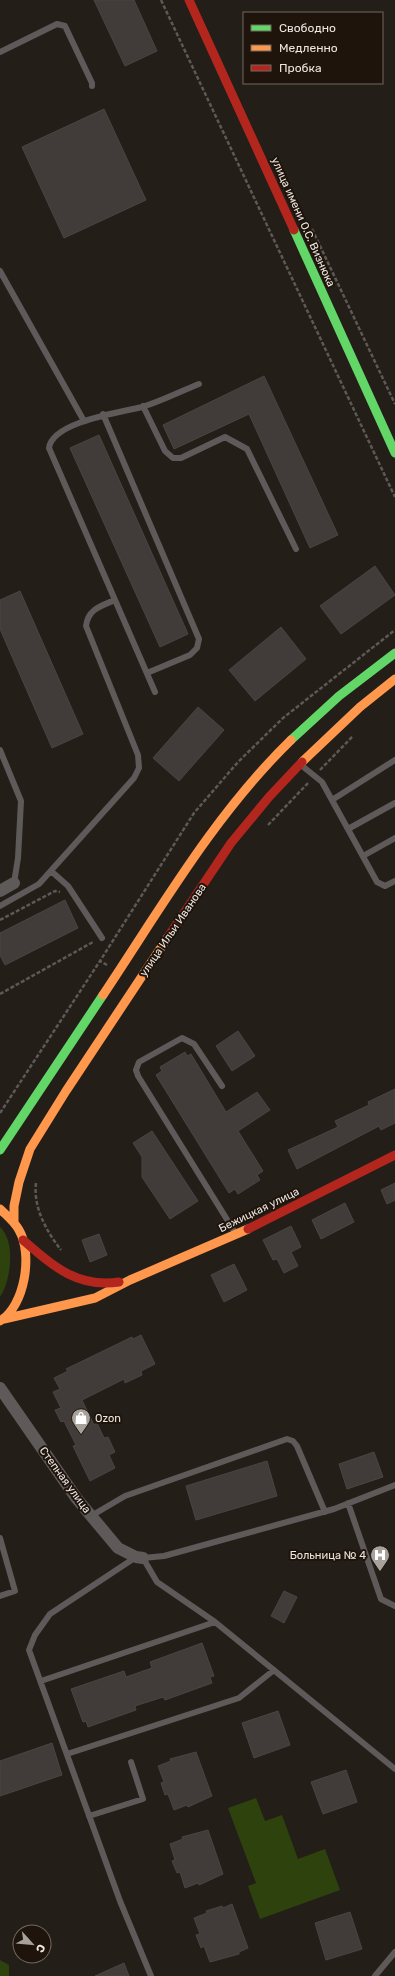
<svg xmlns="http://www.w3.org/2000/svg" width="395" height="1976" font-family="Rubik,sans-serif">
  <style>
    .green { fill: #2d420d }
    .building { fill: #413c3a; stroke: #4a4543 }
    .lines { fill: none; stroke-linecap: round; stroke-linejoin: round }
    .path { stroke: #5c5956; stroke-width: 2.5; stroke-dasharray: 4 2; stroke-linecap: butt }
    .lane { stroke: #5d5a59; stroke-width: 6 }
    .street { stroke: #5d5a59; stroke-width: 12 }
    .fast { stroke: #63d668; stroke-width: 9 }
    .slow { stroke: #ff974d; stroke-width: 9 }
    .jam { stroke: #b3261e; stroke-width: 9 }
    .labels { text-anchor: middle; dominant-baseline: central; stroke-width: 4; stroke-linejoin: round; paint-order: stroke }
    .street-label { font-size: 11px; fill: #eee7e1; stroke: #1e140c }
    .poi-label { font-size: 11px; fill: #eee7e1; stroke: #1e140c; text-anchor: start }
  </style>
  <rect width="100%" height="100%" fill="#241e19"/>
  <path class="green" d="M0,1227C16,1241 11,1281 0,1297Z
    M256,1798L265,1821L282,1815L298,1859L325,1849L340,1890L260,1919L248,1886L256,1883L228,1808Z
    M0,1960L9,1965V1976H0Z"/>
  <path class="building" d="M94,0H134L157,51L125,66Z
    M104,109L146,200L64,238L22,147Z
    M264,376L338,535L310,548L249,414L174,449L163,425Z
    M99,435L188,634L160,647L70,448Z
    M375,566L395,595L341,634L320,606Z
    M20,591L83,734L52,748L0,629V600Z
    M281,627L306,659L255,701L229,670Z
    M198,707L224,730L179,781L153,758Z
    M65,900L78,928L5,965L0,955V933Z
    M238,1031L255,1056L232,1071L216,1046Z
    M185,1052L187,1056L191,1054L226,1112L257,1092L270,1110L238,1131L263,1171L257,1175L260,1180L238,1194L235,1189L229,1193L156,1075L162,1071L160,1067Z
    M395,1089V1123L381,1130L379,1126L297,1169L288,1150L338,1127L335,1121L369,1105L368,1102Z
    M152,1131L198,1201L170,1219L142,1177V1157L133,1143Z
    M395,1183V1200L387,1204L381,1190Z
    M345,1203L354,1222L321,1239L312,1220Z
    M291,1226L301,1247L291,1252L298,1266L284,1273L277,1259L273,1260L263,1240Z
    M99,1234L107,1255L90,1262L82,1240Z
    M234,1264L247,1290L224,1302L211,1275Z
    M141,1335L155,1364L141,1371L142,1375L125,1383L124,1379L82,1400L94,1425L97,1423L104,1438L108,1437L115,1452L109,1455L115,1468L90,1481L73,1446L76,1445L64,1421L61,1422L55,1410L61,1408L53,1392L60,1389L54,1378L68,1371L66,1369L132,1337L133,1339Z
    M374,1452L383,1477L347,1489L339,1464Z
    M267,1461L277,1496L196,1520L186,1486Z
    M284,1591L297,1597L284,1623L271,1616Z
    M202,1643L214,1676L210,1677L212,1683L165,1700L163,1697L135,1706L136,1710L88,1727L86,1721L83,1722L71,1689L124,1671L126,1677L152,1668L150,1662Z
    M278,1711L290,1745L254,1758L242,1723Z
    M52,1743L62,1775L0,1796V1761Z
    M196,1752L212,1796L188,1807L187,1805L174,1810L168,1794L165,1795L161,1783L164,1782L158,1766L171,1761L170,1759Z
    M346,1770L357,1802L323,1814L311,1782Z
    M208,1830L223,1874L199,1885L198,1883L185,1888L180,1872L177,1873L172,1861L175,1860L170,1844L183,1839L182,1837Z
    M232,1904L248,1948L239,1952V1954L210,1962L204,1946L201,1948L196,1935L200,1934L194,1918L207,1913L206,1911L222,1906L223,1908Z
    M350,1912L362,1949L326,1960L315,1923Z
    M124,1963L129,1976H95Z"/>
  <g class="lines">
    <path class="path" d="M161,0L395,497
      M312,229L395,404
      M320,770L353,736
      M268,825L309,782
      M0,920L55,891L60,892
      M107,965L100,961L194,813L238,762L283,718L395,630
      M0,994L93,942
      M0,1113L100,961
      M36,1183C33,1208 47,1232 61,1250"/>
    <path class="lane" d="M0,52L57,24L65,26L92,83V86
      M0,271L84,421
      M143,406L165,451L173,458H181L225,437L247,449L296,549
      M103,414L199,639L197,648L190,655L147,673
      M155,692L49,448C52,422 121,412 142,407C162,401 181,391 199,384
      M0,750L21,801L18,858L14,883
      M301,765L322,782L377,882L385,886L395,881
      M332,800L395,760
      M348,829L395,803
      M363,856L395,838
      M51,871L68,886L102,938
      M0,906L39,884L134,778L139,768L138,755L86,626C88,609 101,606 115,600
      M222,1086L194,1044L182,1038L139,1062L136,1070L138,1076L236,1234
      M395,1485L334,1509L164,1556L143,1558L157,1582L215,1622L395,1769
      M348,1503L381,1599L395,1606
      M91,1516L125,1496L287,1439L293,1441L297,1446L325,1512
      M0,1538L15,1591L0,1596
      M136,1557L50,1614L35,1635L29,1650L120,1901L151,1976
      M41,1681L215,1622
      M67,1754L239,1698L274,1670
      M89,1816L143,1799L131,1762
      M375,1976L395,1952"/>
    <path class="street" d="M0,891L14,883
      M0,1388L77,1499L118,1548L136,1557L143,1558"/>
    <path class="fast" d="M294,230L395,453
      M291,740L339,696L395,653
      M0,1150L103,995"/>
    <path class="slow" d="M302,762L360,707L395,679
      M103,995C161,908 215,814 291,740
      M0,1209C7,1216 14,1221 19,1230C33,1254 25,1306 0,1321
      M14,1222V1206L19,1182L30,1149L66,1091L168,937
      M4,1319L95,1298L130,1280L248,1229"/>
    <path class="jam" d="M189,0L294,230
      M168,937L231,843L269,797L302,762
      M248,1229L395,1155
      M23,1240C53,1266 77,1288 119,1282"/>
  </g>
  <defs>
    <symbol id="shop-pin" viewBox="-11 -11 22 30"><path d="M0 17L-7.5 6A9.5 9.5 0 1 1 7.5 6Z" fill="#a7a19b" stroke="#1e140c"/><path d="M-5-2.5h2.3a2.7 3.5 0 0 1 5.4 0H5L5.5 6h-11ZM-1.5-2.5h3a1.5 2.3 0 0 0-3 0Z" fill="#fff"/></symbol>
    <symbol id="hospital-pin" viewBox="-11 -11 22 30"><path d="M0 17L-7.5 6A9.5 9.5 0 1 1 7.5 6Z" fill="#a7a19b" stroke="#1e140c"/><path d="M-5-5h3v3.5h4V-5h3V5h-3V1.5h-4V5h-3Z" fill="#fff"/></symbol>
  </defs>
  <g fill-rule="evenodd">
    <use href="#shop-pin" x="70" y="1407" width="22" height="30"/>
    <use href="#hospital-pin" x="369" y="1544" width="22" height="30"/>
  </g>
  <g class="labels">
    <g class="street-label">
      <text transform="translate(303 222) rotate(66)">улица имени О.С. Визнюка</text>
      <text transform="translate(173 930) rotate(-56)">улица Ильи Иванова</text>
      <text transform="translate(259 1210) rotate(-26)">Бежицкая улица</text>
      <text transform="translate(65 1480) rotate(54)">Степная улица</text>
    </g>
    <g class="poi-label">
      <text x="95" y="1418">Ozon</text>
      <text x="366" y="1555" text-anchor="end">Больница № 4</text>
    </g>
  </g>
  <rect x="243" y="12" width="140" height="72" fill="#1e140c" stroke="#716861"/>
  <rect x="251" y="25" width="20" height="6" fill="#63d668" stroke="#716861"/>
  <text x="279" y="32" font-size="12" fill="#eee7e1">Свободно</text>
  <rect x="251" y="45" width="20" height="6" fill="#ff974d" stroke="#716861"/>
  <text x="279" y="52" font-size="12" fill="#eee7e1">Медленно</text>
  <rect x="251" y="65" width="20" height="6" fill="#b3261e" stroke="#716861"/>
  <text x="279" y="72" font-size="12" fill="#eee7e1">Пробка</text>
  <g transform="translate(32 1944) rotate(117)"><circle r="19" fill="#1e140c" stroke="#716861"/>
  <path d="M0-3L7 15L0 10L-7 15Z" fill="#a7a19b"/>
  <text y="-6" font-size="11" font-weight="bold" text-anchor="middle" fill="#eee7e1">С</text>
  </g>
</svg>
